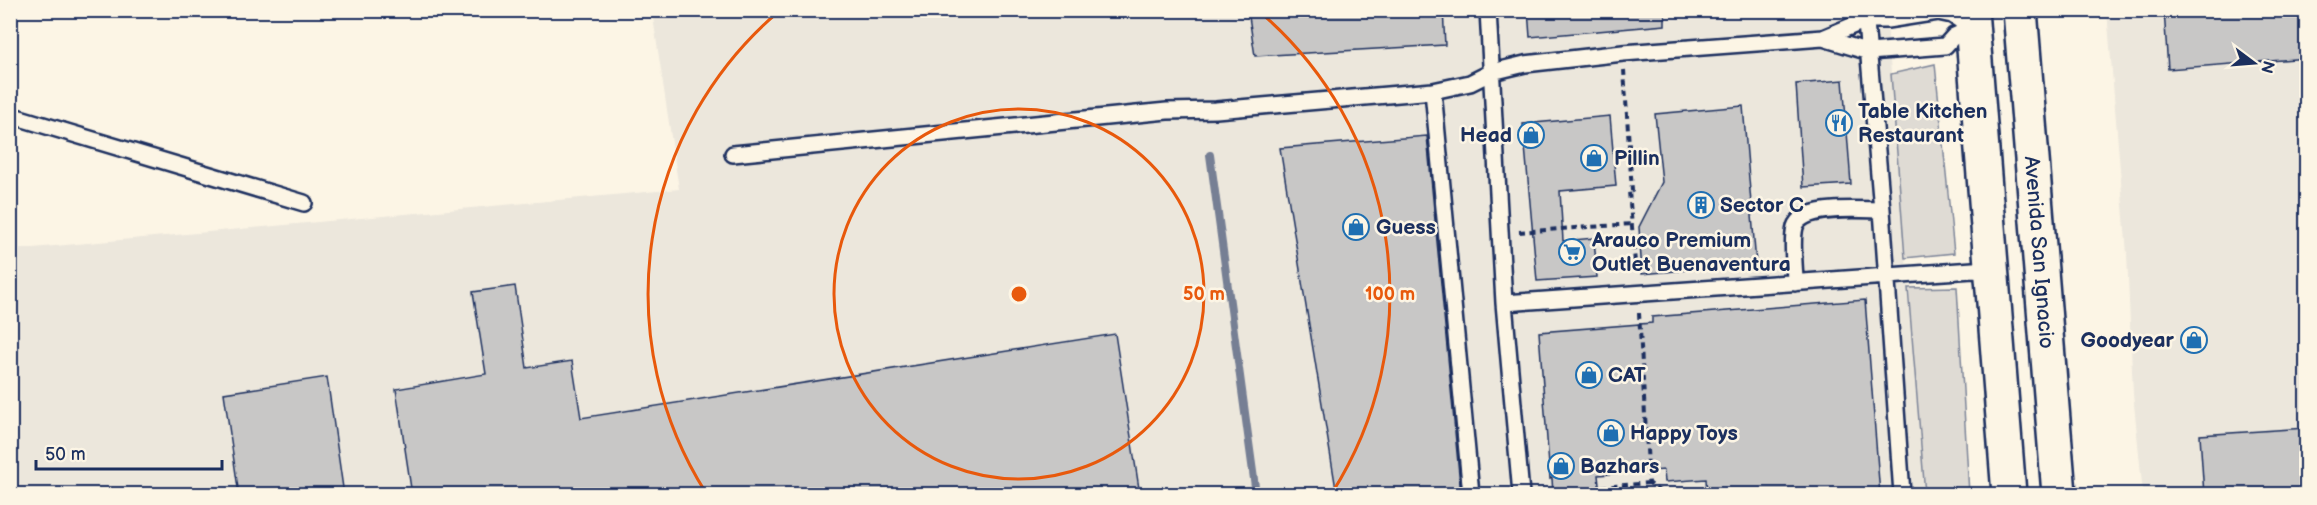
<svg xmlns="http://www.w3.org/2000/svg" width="2317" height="505" font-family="'Balsamiq Sans',sans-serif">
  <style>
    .built { fill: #ece7dc }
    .green { fill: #dfdbd4; stroke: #7d8599; stroke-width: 1.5 }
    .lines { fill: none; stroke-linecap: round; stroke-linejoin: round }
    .stream { stroke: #767f94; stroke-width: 8 }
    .building { fill: #c8c7c6; stroke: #1b2f5e; stroke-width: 1.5 }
    .lane-casing { stroke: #1b2f5e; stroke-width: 20 }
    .secondary-casing { stroke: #1b2f5e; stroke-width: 38 }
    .path { stroke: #1b2f5e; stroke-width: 4; stroke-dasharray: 6 4.5; stroke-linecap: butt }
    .lane { stroke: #fcf5e5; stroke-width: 15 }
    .secondary { stroke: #fcf5e5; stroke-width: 33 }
    .ring { fill: none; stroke: #e8590c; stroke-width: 3 }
    .labels { text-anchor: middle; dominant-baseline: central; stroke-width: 5; stroke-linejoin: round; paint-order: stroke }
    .poi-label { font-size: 21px; font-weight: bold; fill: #1b2f5e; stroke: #fcf5e5; text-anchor: start }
    .street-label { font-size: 21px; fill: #1b2f5e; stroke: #fcf5e5 }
    .centre { fill: #e8590c; stroke: #fcf5e5; stroke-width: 3 }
    .ring-label { font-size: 18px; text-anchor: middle; font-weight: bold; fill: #e8590c; stroke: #fcf5e5; stroke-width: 5; stroke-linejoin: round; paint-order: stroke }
  </style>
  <rect width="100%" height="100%" fill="#fcf5e5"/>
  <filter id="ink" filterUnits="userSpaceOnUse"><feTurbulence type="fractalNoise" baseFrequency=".0167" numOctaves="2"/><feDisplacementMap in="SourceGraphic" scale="12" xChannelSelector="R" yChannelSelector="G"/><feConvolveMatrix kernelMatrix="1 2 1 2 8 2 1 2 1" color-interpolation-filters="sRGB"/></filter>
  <g filter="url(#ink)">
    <path class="built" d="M652,11H1886L1925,494H11V250L679,189Z
      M2107,11H2306V494H2143L2133,394L2127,254Z"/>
    <path class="green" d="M1935,64L1954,253L1905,258L1891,74Z
      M1957,287L1969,494H1925L1908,288Z"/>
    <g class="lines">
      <path class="stream" d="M1210,155L1256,494"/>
    </g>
    <path class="building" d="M1248,10H1443L1445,45L1255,56Z
      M1528,10H1665V25L1530,37Z
      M2164,10H2307V58L2168,69Z
      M1843,80L1851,184L1803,187L1796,84Z
      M1743,106L1756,264L1642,274L1639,227L1662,182L1655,114Z
      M1610,116L1616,186L1560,191L1563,241L1594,238L1597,277L1537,281L1523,124Z
      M1427,136L1461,495H1337L1280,148Z
      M515,286L527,368L572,361L581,418L1115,334L1140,495H412L396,389L486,374L473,292Z
      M1865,300L1880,495H1707L1706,479L1665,482L1664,470L1598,475L1600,495H1553L1552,478L1550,479L1539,332L1652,323V317Z
      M327,377L344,495H239L224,393Z
      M2307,428V495H2204L2200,435Z"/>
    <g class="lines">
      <defs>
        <path id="lane" d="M1488,10L1504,303L1521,494
          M1865,10L1882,210L1902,494
          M1823,38L1869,52L1945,46L1954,36L1972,28
          M1433,91L1471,494
          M10,115L304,203
          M733,154L1167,111L1216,110L1433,91L1470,83L1492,72L1525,64L1623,53L1823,38L1866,20H1887L1938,12L1952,15L1972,28
          M1795,283C1795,267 1791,242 1795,227C1802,204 1862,210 1882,210
          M1504,303L1973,270L1992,272"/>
        <g id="secondary">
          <path d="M1971,10L2009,494"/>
          <path id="s1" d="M2020,10L2059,494"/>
        </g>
      </defs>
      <use href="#lane" class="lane-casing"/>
      <use href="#secondary" class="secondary-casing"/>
      <path class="path" d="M1624,70L1632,191H1629L1636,275
        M1519,232L1632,224
        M1639,313L1649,483L1663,494
        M1601,487L1649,483
        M1539,493L1551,492"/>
      <use href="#lane" class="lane"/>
      <use href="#secondary" class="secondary"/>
    </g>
  </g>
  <g class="ring">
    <circle cx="1019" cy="294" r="185"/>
    <path d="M706 493A371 371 0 0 1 778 12M1260 12A371 371 0 0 1 1332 493"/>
  </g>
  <defs>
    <symbol id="restaurant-ring" viewBox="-11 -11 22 22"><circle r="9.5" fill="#fcf5e5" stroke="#1f6fb2" stroke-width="1.5"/><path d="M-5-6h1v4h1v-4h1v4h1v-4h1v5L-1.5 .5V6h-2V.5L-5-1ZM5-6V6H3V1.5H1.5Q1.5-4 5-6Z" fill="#1f6fb2"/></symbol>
    <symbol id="shop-ring" viewBox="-11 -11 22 22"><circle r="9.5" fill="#fcf5e5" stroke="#1f6fb2" stroke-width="1.5"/><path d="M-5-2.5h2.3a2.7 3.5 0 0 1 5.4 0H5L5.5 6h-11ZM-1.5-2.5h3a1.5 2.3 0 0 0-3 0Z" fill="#1f6fb2"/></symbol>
    <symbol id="building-ring" viewBox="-11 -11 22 22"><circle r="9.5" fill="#fcf5e5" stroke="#1f6fb2" stroke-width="1.5"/><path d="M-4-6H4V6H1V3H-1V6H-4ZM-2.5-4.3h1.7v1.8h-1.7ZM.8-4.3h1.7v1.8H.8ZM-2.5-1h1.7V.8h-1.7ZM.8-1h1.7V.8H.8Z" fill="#1f6fb2"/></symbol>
    <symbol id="supermarket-ring" viewBox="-11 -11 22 22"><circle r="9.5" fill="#fcf5e5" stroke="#1f6fb2" stroke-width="1.5"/><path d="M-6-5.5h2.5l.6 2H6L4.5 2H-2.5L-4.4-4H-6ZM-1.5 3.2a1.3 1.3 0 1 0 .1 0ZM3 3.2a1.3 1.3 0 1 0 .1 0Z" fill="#1f6fb2"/></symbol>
  </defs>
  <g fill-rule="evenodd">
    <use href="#restaurant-ring" x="1824" y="108" width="30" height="30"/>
    <use href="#shop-ring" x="1516" y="120" width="30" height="30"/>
    <use href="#shop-ring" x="1579" y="143" width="30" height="30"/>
    <use href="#building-ring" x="1686" y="190" width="30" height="30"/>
    <use href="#shop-ring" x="1341" y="212" width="30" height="30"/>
    <use href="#supermarket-ring" x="1557" y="237" width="30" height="30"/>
    <use href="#shop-ring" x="2179" y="325" width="30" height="30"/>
    <use href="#shop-ring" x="1574" y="360" width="30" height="30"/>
    <use href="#shop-ring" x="1596" y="418" width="30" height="30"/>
    <use href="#shop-ring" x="1546" y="451" width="30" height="30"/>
  </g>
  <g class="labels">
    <g class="poi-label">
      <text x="1858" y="111">Table Kitchen<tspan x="1858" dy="24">Restaurant</tspan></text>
      <text x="1512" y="135" text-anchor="end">Head</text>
      <text x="1614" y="158">Pillin</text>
      <text x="1720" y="205">Sector C</text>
      <text x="1376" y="227">Guess</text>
      <text x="1592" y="240">Arauco Premium<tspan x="1592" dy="24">Outlet Buenaventura</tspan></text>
      <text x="2174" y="340" text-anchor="end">Goodyear</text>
      <text x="1608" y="375">CAT</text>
      <text x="1630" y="433">Happy Toys</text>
      <text x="1580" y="466">Bazhars</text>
    </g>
    <g class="street-label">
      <text stroke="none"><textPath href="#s1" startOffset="243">Avenida San Ignacio</textPath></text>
    </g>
  </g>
  <circle cx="1019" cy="294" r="9" class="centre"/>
  <g class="ring-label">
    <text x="1204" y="300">50 m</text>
    <text x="1390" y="300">100 m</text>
  </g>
  <rect width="2317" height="505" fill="none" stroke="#fcf5e5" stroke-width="36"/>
  <rect x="18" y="18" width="2281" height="469" fill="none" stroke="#1b2f5e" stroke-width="2" filter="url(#ink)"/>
  <g transform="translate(2254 63) rotate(106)" stroke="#fcf5e5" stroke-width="4.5" paint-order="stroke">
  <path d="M0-4.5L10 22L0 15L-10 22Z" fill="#1b2f5e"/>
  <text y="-9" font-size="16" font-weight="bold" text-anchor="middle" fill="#1b2f5e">N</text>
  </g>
  <path d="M36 460v9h186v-9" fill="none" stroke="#1b2f5e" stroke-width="3"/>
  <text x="45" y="460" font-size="18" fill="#1b2f5e" stroke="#fcf5e5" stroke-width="4.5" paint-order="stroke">50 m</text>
</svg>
